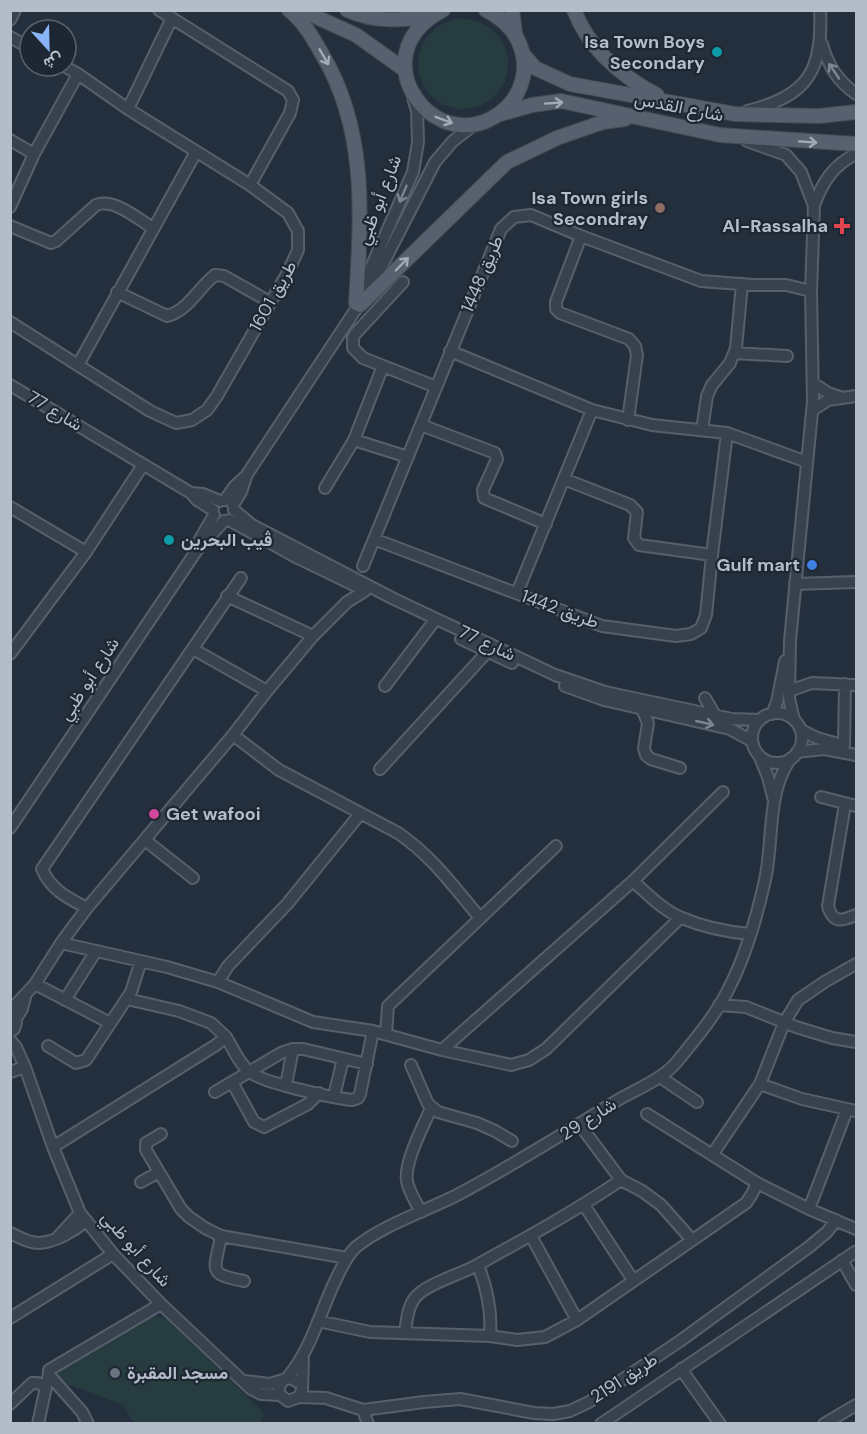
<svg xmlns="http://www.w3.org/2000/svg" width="867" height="1434" font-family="'DM Sans',Vazirmatn,sans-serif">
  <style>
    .green { fill: #263c3f }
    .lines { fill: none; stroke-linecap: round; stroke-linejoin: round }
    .minor-casing { stroke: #565f6c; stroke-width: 14 }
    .major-casing { stroke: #414a57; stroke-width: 16 }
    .minor { stroke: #38414e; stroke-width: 10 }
    .major { stroke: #56606e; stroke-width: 14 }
    .oneway { stroke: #a1aab7 }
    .oneway2 { stroke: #7c8592 }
    .culture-dot { fill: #0f9aa8; stroke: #1d2633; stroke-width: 2 }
    .education-dot { fill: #8d6e63; stroke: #1d2633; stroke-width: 2 }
    .health-dot { fill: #e0444e; stroke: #1d2633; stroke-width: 2 }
    .shop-dot { fill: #3f7fe0; stroke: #1d2633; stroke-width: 2 }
    .hotel-dot { fill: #d1479c; stroke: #1d2633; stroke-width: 2 }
    .worship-dot { fill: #6b7280; stroke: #1d2633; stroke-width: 2 }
    .labels { text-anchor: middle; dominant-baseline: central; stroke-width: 4.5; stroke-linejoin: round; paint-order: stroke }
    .poi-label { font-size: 18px; font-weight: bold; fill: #b4bcc9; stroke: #1d2633; text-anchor: end }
    .street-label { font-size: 18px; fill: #b4bcc9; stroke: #1d2633 }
  </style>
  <rect width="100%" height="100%" fill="#242f3e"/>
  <path class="green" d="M418 64a45 45 0 1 1 90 0a45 45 0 1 1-90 0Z
    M151,1316L166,1318L264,1413L261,1423H134L123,1405L57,1380L52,1367Z"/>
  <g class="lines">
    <defs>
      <path id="minor" d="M159,10L288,91L293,100L290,113L250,185
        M10,20L15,10
        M10,37L30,48
        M822,44C828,66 838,81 856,94
        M128,109L172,18
        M747,111C808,96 823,71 820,10
        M10,140L34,154
        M747,141L786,155L801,172L814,206L811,291L813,401L790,641L789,698L794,720
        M814,205C823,182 833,165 856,154
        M10,207L34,154L78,74
        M10,226L51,243L56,241L96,205C114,198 138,219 153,228
        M581,236L556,302V309L560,313L629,339L635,346L637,355L628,420
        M403,282L355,334L353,338V348L363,358L436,387
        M117,292L167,316C189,310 198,288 215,275L224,276L270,302
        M358,297L413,172L418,142L417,111L413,97
        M10,322L150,411L176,423L192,420L207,410L217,396L288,272L298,250V231L288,213L250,185L128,109L78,74L64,66
        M450,351L592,410L652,425L727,433L807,462
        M734,353L787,356
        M78,365L196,152
        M813,383L828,393L840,397
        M10,385L191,493L197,500L213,510
        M813,410L828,400L856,396
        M421,425L495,453L497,459L483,490L484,498L546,524
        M702,430L707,396L712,385L730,363L736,348L742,284
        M354,440L408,457
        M564,479L630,505L637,512L634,538L639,545L712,555
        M325,488L354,440L383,366
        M191,493L203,494L220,501
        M225,500L234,487L246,476L354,312L367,295L435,162L453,141L475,124
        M233,505L241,492L246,477
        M10,507L86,552
        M234,510L252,525L392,598L555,675L605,692L732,719L760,720
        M229,520L296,557L364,590
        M374,539L602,626L676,636L691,634L701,628L706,615L712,555L727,433
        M199,541L214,515
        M363,566L501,229L514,217L531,215L581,236L701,281L753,285H786L811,291
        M795,584L856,582
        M517,593L592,410
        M227,596L313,636
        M461,639L512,663
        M193,649L267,691
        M10,654L86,552L143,465
        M385,686L432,624
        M565,686L604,700L730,729L752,741
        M789,691L812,683L856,685
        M705,698L715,715
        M642,709L648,723L644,748L646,755L651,759L680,768
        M752 738a25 25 0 1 1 50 0a25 25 0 1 1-50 0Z
        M772,714L777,702L785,661
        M801,730L817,738L842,745
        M233,735L279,770L398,833C432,856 454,887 480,918
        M844,746L845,684
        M797,752L824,749L856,755
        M759,755L768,777L773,797
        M380,769L488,651
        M821,797L856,806
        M845,804L828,906C833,924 842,921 856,915
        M10,828L197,550L224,521
        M145,840L193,878
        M633,881C647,894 664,911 682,918C703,927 728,932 750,934
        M87,908C68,898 51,890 42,869L241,578
        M61,943L167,967L218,982L313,1022L373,1031L442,1050L511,1065L529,1060L546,1049L680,918
        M218,982L228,966L288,903L360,814
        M35,984L110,1023
        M65,1000L96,951
        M719,1005L746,1007L796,1027L832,1038L856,1042
        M10,1011L35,984L61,943L87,908L233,735L267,691L313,636L347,602L365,591
        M15,1020L22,1009L25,997
        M10,1032L14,1029L16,1023L11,1016
        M386,1034L388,1006L556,846
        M226,1037C233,1048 239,1064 250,1072C263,1083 333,1098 352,1100L358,1098L360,1094L373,1031
        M10,1040L16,1047L25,1067L53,1147L80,1213L113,1254L161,1304L251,1389L261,1394L280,1395
        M48,1046L76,1063L86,1060L131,992L141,961
        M442,1050L633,881L723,792
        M411,1065L428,1104L438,1112L477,1123L495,1131L512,1141
        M10,1072L25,1067
        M660,1077L697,1102
        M232,1082L254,1122L264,1127L308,1104L319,1093
        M760,1084L802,1099L856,1111
        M286,1085L293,1049
        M215,1092L281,1053L293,1049H303L367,1064
        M334,1096L343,1059
        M647,1114L757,1183L809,1209L856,1229
        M580,1125L621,1180L642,1191L661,1205L692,1240
        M161,1134L146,1143V1150L181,1209L189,1217L205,1228L221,1236L347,1258
        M53,1147L216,1045L226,1037L211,1023L179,1011L127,999
        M712,1155L760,1084L784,1023L798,1000L826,981L856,964
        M141,1182L159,1172
        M584,1205L633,1280
        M809,1209L847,1110
        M421,1212C416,1202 409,1192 407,1181C404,1162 423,1127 431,1108
        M10,1233C19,1237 28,1243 38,1243C54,1243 74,1231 86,1221
        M221,1236C215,1270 206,1274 244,1281
        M531,1236L577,1320
        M58,1237L80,1213
        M842,1260L856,1285
        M478,1265C487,1288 492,1311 490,1336
        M10,1318L113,1254
        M318,1321L370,1332L490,1336L517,1340L545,1337L577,1320L746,1203L752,1194L757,1183
        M405,1333C407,1318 408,1301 421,1292C437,1280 462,1274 479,1264C528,1237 575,1211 621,1180
        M681,1369L720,1424
        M287,1378C312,1349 320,1311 337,1277C342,1267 347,1255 356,1247C384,1224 429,1210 461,1193C513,1165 563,1134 613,1103C635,1089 664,1080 680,1058C698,1036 717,1013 729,988C746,955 757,916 765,880C774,840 766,793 791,758
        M244,1381L270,1384L283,1380
        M301,1384L291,1378C281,1379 277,1386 280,1395L288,1401L299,1397L302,1390L303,1359
        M299,1397L326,1398L363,1410L424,1402L460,1399L534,1413L553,1414L570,1411L589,1402L680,1341L809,1247L827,1232L836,1220
        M10,1404L32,1383H37L46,1386
        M363,1410L368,1424
        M38,1424L49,1373
        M88,1424L82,1412L49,1375V1370L161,1304
        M601,1424L855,1252
        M824,1424L856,1405"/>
      <path id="major" d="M289,10C304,22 313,38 322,54C368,131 361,217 356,303
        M301,10L356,35L405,70
        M347,10C375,23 402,20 432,16
        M443,10C354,56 440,168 506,108C518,97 525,79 524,63C522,38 508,21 486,10
        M512,10L515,33
        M574,10C589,49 621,76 657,95
        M523,54L535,68L570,84L735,114L819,116L856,112
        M497,115L532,105L561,101L720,135L856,144
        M360,305L507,162L557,138L603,122L625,119"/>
    </defs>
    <use href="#minor" class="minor-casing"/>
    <use href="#major" class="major-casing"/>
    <use href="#minor" class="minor"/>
    <use href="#major" class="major"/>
  </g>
  <defs><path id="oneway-shaft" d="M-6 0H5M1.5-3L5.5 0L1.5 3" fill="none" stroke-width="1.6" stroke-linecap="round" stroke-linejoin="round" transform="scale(1.5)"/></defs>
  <g class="oneway">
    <use href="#oneway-shaft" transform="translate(324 57) rotate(60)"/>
    <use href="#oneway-shaft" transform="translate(554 103) rotate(-4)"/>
    <use href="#oneway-shaft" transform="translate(444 120) rotate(21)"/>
    <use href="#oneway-shaft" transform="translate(808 142) rotate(4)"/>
    <use href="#oneway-shaft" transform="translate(402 264) rotate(-46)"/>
  </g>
  <g class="oneway2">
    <use href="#oneway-shaft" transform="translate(834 71) rotate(-124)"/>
    <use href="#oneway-shaft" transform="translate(403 194) rotate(113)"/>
    <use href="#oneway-shaft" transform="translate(705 723) rotate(13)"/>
  </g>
  <g class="culture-dot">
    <circle cx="717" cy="52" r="6"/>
    <circle cx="169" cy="540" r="6"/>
  </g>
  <circle class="education-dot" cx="660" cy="208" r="6"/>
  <path class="health-dot" d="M839 217h6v6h6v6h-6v6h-6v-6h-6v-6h6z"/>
  <circle class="shop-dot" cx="812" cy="565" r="6"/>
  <circle class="hotel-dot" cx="154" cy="814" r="6"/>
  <circle class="worship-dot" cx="115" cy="1373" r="6"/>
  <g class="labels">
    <g class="poi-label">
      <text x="705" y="42">Isa Town Boys<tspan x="705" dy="21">Secondary</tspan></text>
      <text x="648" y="198">Isa Town girls<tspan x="648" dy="21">Secondray</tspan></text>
      <text x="828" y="226">Al-Rassalha</text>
      <text x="181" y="540" text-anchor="start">ڤيب البحرين</text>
      <text x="800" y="565">Gulf mart</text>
      <text x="166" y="814" text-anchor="start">Get wafooi</text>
      <text x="127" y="1373" text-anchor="start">مسجد المقبرة</text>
    </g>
    <g class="street-label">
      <text transform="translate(679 107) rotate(11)">شارع القدس</text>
      <text transform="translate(379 200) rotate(-69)">شارع أبو ظبي</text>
      <text transform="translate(482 274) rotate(-67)">طريق 1448</text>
      <text transform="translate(273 296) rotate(-61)">طريق 1601</text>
      <text transform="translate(55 411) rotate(31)">شارع 77</text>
      <text transform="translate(560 609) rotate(20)">طريق 1442</text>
      <text transform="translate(487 643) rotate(25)">شارع 77</text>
      <text transform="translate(89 679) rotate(-57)">شارع أبو ظبي</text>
      <text transform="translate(588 1119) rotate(-32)">شارع 29</text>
      <text transform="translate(136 1249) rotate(48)">شارع أبو ظبي</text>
      <text transform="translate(624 1378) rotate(-33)">طريق 2191</text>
    </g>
  </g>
  <rect width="867" height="1434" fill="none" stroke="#b4bcc9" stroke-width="24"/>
  <g transform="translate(48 48) rotate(158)"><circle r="28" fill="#1d2633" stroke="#59626f" stroke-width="1.5"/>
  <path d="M0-4.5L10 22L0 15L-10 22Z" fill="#8ab4f8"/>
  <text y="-9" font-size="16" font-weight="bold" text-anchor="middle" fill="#b4bcc9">ش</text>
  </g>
</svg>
